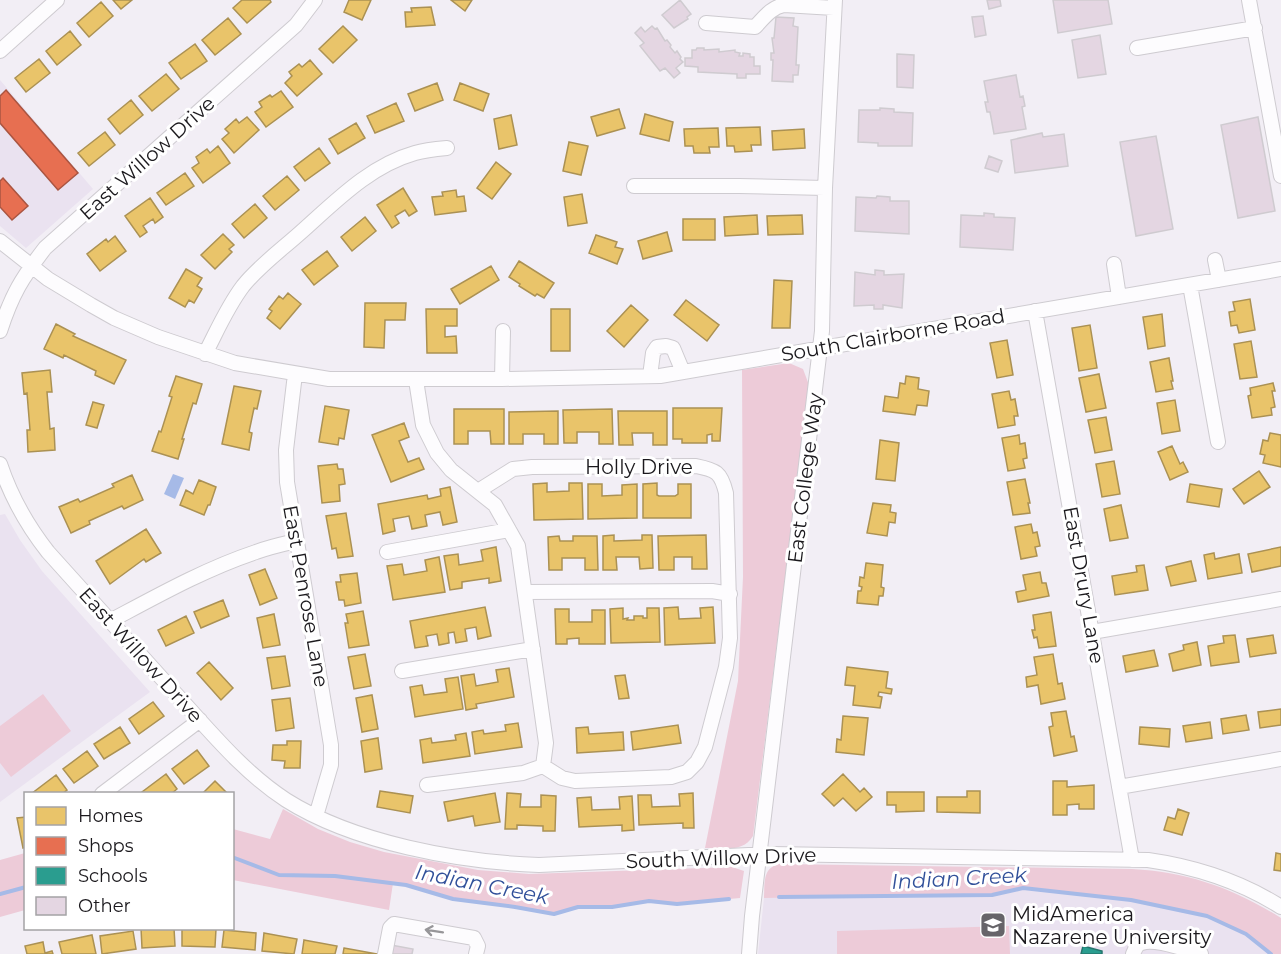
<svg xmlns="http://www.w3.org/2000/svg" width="1281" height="954" font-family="Montserrat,sans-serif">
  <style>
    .built { fill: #eae2f0 }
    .green { fill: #edcbd8 }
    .water { fill: #a6bae7 }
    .homes { fill: #e9c46a; stroke: #ab9153; stroke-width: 1.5 }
    .shops { fill: #e76f51; stroke: #aa5541; stroke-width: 1.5 }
    .schools { fill: #2a9d8f; stroke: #26756d; stroke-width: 1.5 }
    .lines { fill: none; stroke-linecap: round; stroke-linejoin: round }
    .stream { stroke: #a6bae7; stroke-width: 4 }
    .building { fill: #e4d6e2; stroke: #cfcbd0; stroke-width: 1.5 }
    .minor-casing { stroke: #cecbd0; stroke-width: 16 }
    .minor { stroke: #fdfcfe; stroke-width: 14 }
    .oneway { stroke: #979699 }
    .labels { text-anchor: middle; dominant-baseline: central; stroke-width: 6; stroke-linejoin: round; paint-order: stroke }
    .street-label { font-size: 20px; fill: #1b191d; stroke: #fff }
    .poi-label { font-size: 20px; fill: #1b191d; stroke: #fff; text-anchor: start }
    .water-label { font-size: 21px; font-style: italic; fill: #31509a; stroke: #fff }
  </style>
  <rect width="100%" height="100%" fill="#f2eef5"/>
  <path class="built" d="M0,80L93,189L26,248L0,226Z
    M5,514L20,540L42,571L150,692L0,802V515Z
    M1023,888L1131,900L1207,916L1246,934L1271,954H758L764,898L992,895Z"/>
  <path class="green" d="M789,363L803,369L809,385L753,836C743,853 723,848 705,848L738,681L743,577L742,370Z
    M43,694L71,731L11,777L0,763V726Z
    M283,809L318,829L350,842L384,852L478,870L529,874L732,867L744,871L740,898L677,904L649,901L612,907H578L554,914L515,907L453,899L406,885L393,883L389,910L233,880V829L270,839Z
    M25,853V910L0,917V860Z
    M779,864L1132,869C1188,872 1233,888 1281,918V954H1271L1246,934L1207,916L1131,900L1023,888L992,895L764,898C765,884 762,868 779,864Z
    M1009,926L1010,954H837V931Z"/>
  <path class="water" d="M173,474L184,478L175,499L164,494Z"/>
  <path class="homes" d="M113,0H132L121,9Z
    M242,0H270L271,2L247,23L233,8Z
    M349,0H371L362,20L344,12Z
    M451,0H472L465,11Z
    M101,2L113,16L89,37L77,23Z
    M431,7L435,25L406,27L405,12H412L411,8Z
    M228,18L241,34L215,55L202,40Z
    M343,26L357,40L333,63L319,49Z
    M70,31L81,45L57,65L46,51Z
    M195,44L207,61L181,79L169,63Z
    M39,59L50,73L26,92L15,78Z
    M310,60L322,74L297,96L285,83L292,76L289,72L299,64L302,67Z
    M166,74L179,89L152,111L139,96Z
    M437,83L443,100L415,111L408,94Z
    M460,83L489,94L483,111L454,100Z
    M281,91L293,107L266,127L255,112L262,107L259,102L270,95L272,97Z
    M131,100L143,115L120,134L108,119Z
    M396,103L404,121L375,133L367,116Z
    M619,109L625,128L597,136L591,117Z
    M645,114L673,122L669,141L640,134Z
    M511,115L517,145L499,149L494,119Z
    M247,117L259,130L234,153L222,139L229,133L225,129L236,119L239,123Z
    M356,123L365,138L338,154L329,139Z
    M760,127L761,145H751L752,151L735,152L734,146H727L726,128Z
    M718,128L719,147H709L710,153H694L693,146H685L684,129Z
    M804,129L805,148L773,150L772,131Z
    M105,132L115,145L89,166L78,153Z
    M569,142L588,146L581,175L563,171Z
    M218,146L230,163L203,183L192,168L199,163L196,157L207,149L210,153Z
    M319,148L330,163L305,181L294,167Z
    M496,162L511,174L492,199L477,188Z
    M185,173L194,186L166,205L157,193Z
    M287,176L299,190L275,210L263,196Z
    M403,188L417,211L409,216L405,210L395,216L399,223L392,228L377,205Z
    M456,190L457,197L464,196L466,211L435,215L432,197L443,196L442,192Z
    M582,194L587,223L568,226L564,197Z
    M150,198L163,217L155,223L153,219L143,226L147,232L140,237L125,216Z
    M255,204L267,218L244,238L232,224Z
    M757,215L758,234L725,236L724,217Z
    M802,215L803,234L768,235L767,216Z
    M365,217L376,231L352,251L341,237Z
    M683,219H715V240H683Z
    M667,232L672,251L643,259L638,241Z
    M223,234L234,245L229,249L232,252L215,269L201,255Z
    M596,235L617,242L615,247L623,249L617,264L589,253Z
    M115,236L126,251L100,271L87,254L106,239L108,242Z
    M327,251L338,266L314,285L302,270Z
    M519,261L554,283L544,298L537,294L535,296L519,286L520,284L509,277Z
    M491,266L499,280L460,304L451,289Z
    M186,269L202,278L197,286L202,289L194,303L189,300L185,307L169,298Z
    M774,280L792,281L790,328H772Z
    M288,293L301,304L280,329L267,318L272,311L269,309L279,296L283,299Z
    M1250,299L1255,330L1239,333L1237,325L1231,326L1229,312L1235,311L1233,302Z
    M686,300L719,325L707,341L674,315Z
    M365,303H406L405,320H385L384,348L364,347Z
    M631,305L648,320L624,347L607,331Z
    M426,309H457V326H445V337L456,336L457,353H427Z
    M551,309H570V351H551Z
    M1162,314L1165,346L1148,349L1143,317Z
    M56,324L75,334L73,336L126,360L114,384L95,375L96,371L64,355L63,358L44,349Z
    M1090,325L1097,368L1079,371L1072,328Z
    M1007,340L1013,375L997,378L990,343Z
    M1251,341L1257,377L1240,379L1234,344Z
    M1169,358L1173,381H1171L1173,389L1156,392L1150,362Z
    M50,370L52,392H47L50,429L54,428L55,450L28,452L27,430H30L27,393L24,394L22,373Z
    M1099,374L1106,408L1086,412L1079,378Z
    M176,376L202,384L196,404L193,403L182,439H184L178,459L152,451L159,431L161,432L172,397L169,396Z
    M906,376L919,378L918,389L929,391L927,406L917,405L915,415L883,411L885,396L898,398L900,383L905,384Z
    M1273,383L1275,391H1272L1275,407L1271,408L1272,415L1252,418L1248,396L1251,395L1250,388Z
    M234,386L261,391L257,409L254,408L249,432L252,433L249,450L222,444Z
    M1009,391L1011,400L1015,399L1018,416H1014L1015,425L998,428L992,394Z
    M1175,400L1180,431L1162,434L1157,403Z
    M93,402L104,405L97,428L86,425Z
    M325,406L349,410L344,439L339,438L338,445L319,442Z
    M673,408H722L720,441H712V434L707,435V443H682V439H673Z
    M454,409H504V444H491L490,431H468V444H454Z
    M612,409L613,444H599V432H577V443H564L563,410Z
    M558,411V444H544V434H523V444H509V412Z
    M618,411H667V445H653V433H632L633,445H619Z
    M1106,417L1112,450L1095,453L1088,420Z
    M404,423L409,437L399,441L408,462L419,458L424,469L391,482L372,435Z
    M1270,433L1281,435V467L1263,463L1265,455L1260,454L1263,440L1268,441Z
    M1019,435L1020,444L1025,443L1027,458L1023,459L1025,468L1008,471L1002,438Z
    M880,440L899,443L895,481L876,479Z
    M1172,446L1180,464L1183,462L1188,472L1170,480L1158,452Z
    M1114,461L1120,494L1102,497L1096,464Z
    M337,464L338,469H343L345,484L339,485L340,501L322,503L318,466Z
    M1259,471L1270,487L1244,504L1233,489Z
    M132,475L143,500L124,509L122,506L89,521L90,524L71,533L59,507L78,499L80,502L114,487L112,484Z
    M1025,479L1030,503H1028L1030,513L1013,515L1007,482Z
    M199,480L216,487L210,505H208L204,515L180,505L186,490L193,494Z
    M547,483V492L569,491V483H582L583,519L534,520L533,484Z
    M657,483V495L659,496H675L678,494V484H691V518H643V484Z
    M588,484H602V496L622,495V485L637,484V518L588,519Z
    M1190,484L1222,489L1219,507L1187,502Z
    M450,487L457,522L443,525L440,512L425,515L427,526L412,529L409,516L393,519L395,531L383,534L378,504L427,495L428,499L441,496L440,489Z
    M873,503L891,505L890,512L896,513L895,523L889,522L887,536L867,533Z
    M1121,505L1128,538L1110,541L1104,509Z
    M346,513L353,556L338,558L336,548L332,549L326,516Z
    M1031,524L1033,533L1037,532L1040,546L1035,547L1037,556L1021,559L1015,527Z
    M146,529L161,553L146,562L144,559L110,584L96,561Z
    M614,535V541L642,540V535H652L653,568L640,569L639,557H616L617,570H603V536Z
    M706,535L707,569H692V557H674V570H659L658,536Z
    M559,536L560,541H573V536H597L598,570H585V558H562V570H549L548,537Z
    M496,547L501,581L489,583V578L462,582V588L450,590L444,556L458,554L459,565L483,561L481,550Z
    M1281,547V566L1252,572L1248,554Z
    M1214,553L1215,559L1239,554L1242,573L1208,579L1204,555Z
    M439,557L445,592L393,600L387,566L402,564L404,575L427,571L425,560Z
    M1191,561L1196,581L1171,586L1166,567Z
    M866,563L883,565L881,587L884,588L883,596H879L878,605L857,603L858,591H861L862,587L859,586L860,577L864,578Z
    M1144,565L1148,590L1115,595L1112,576L1137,572L1136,566Z
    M265,569L277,598L260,605L249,575Z
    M1040,572L1042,583H1046L1049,596L1018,602L1016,592L1026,590L1023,575Z
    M357,573L361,603L345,606L344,600H339L336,582H341L340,575Z
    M223,600L229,616L201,628L194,612Z
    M485,607L491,636L478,639L476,627L465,629L467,641L456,643L454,632L448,633L449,643L439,645L437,634L426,636L428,646L415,648L410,621Z
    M678,607L679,619L701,618L700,608L713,607L715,643L665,645L664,608Z
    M623,608V619L628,618L627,620H634V616H643V618H647V608H659L660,642L611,643L610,609Z
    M555,609H569V622H592V610H605V644H579V638L567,639V644H556Z
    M363,611L369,645L349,648L345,623H348L346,614Z
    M1051,612L1056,646L1039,648L1037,637L1034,638L1032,630H1035L1033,615Z
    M274,614L280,645L263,648L257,618Z
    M186,616L194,633L166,646L158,630Z
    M1235,635L1239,662L1211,666L1208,646L1224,643L1223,636Z
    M1273,635L1276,653L1250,657L1247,639Z
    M1197,642L1201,665L1173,671L1169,654L1184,650L1183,645Z
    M1154,650L1158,666L1126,672L1123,656Z
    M365,654L371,686L354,689L348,657Z
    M1053,654L1058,684L1062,683L1065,699L1041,704L1038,685L1027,687L1026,677L1037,675L1034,657Z
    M285,656L290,686L272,689L267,658Z
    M209,662L233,688L221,700L197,673Z
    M847,667L888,672L886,688L892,689L891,694L879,692L878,696L882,697L880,708L853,705L855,686L845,685Z
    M509,668L514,697L476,704L477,708L466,710L461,676L474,674L476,686L498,682L496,670Z
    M625,675L629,698L619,699L615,676Z
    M458,677L463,709L415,717L410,687L422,685L424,695L447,692L445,679Z
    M372,695L378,729L362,732L356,698Z
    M290,698L294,728L276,731L272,700Z
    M153,702L164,716L139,734L129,719Z
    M1281,709V725L1260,728L1258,712Z
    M1066,711L1071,737L1074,736L1077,751L1054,756L1049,727L1053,726L1051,713Z
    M1246,715L1249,730L1223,734L1221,719Z
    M843,716L868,718L864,755L836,752L837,739L841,740Z
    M1210,722L1212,738L1186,742L1183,726Z
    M518,723L522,747L475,754L472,732L483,730L484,734L506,731L505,725Z
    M678,725L681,743L633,750L631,732Z
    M120,727L130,743L104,759L94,744Z
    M588,727L589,734L623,732L624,750L577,753L576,728Z
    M1140,727L1170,729L1169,747L1139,744Z
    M466,733L470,756L423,763L420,740L431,738L432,743L456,740L455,735Z
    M378,738L382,769L365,772L361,741Z
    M287,741H301L300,768H284L285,761L272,760L273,745H287Z
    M197,750L209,766L184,784L172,769Z
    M87,751L98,766L74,783L63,769Z
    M166,774L177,789L171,794H143L142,792Z
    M843,774L860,792L864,788L872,797L856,811L843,798L834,806L822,794Z
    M56,775L67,790L62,794H31Z
    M215,781L228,794H202Z
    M1053,781H1067V787L1094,785V809H1079V804L1067,805V815H1053Z
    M380,791L413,796L410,813L377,807Z
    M967,791H980V813L937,812V797H967Z
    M887,792H924V811L896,812V805H887Z
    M495,793L500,822L475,826L473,816L448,821L444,802Z
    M507,793L521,794L520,807H541V795L556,796L555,831H543V826L517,825V829H505Z
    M693,793L694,828H683V823L639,825L638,795H651L652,807L680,806L679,794Z
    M632,796L634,830L622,831V825L579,827L577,798L591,797L592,810L620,809L619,797Z
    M1178,809L1189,813L1182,835L1164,830L1168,817L1175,819Z
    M26,817V847L23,848L17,818Z
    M1276,853L1281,854V871L1274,870Z
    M141,928H174L175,946L142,948Z
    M182,928L216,929L215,947L182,946Z
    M224,930L256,933L255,950L222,947Z
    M133,931L136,949L102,954L100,936Z
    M264,933L297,939L294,954L262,951Z
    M92,935L96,954H62L59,942Z
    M304,940L337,946L335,954H302Z
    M43,942L45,953L52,951L53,954H27L25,946Z
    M344,948L377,954H343Z"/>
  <path class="shops" d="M6,90L78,173L58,190L0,123V96Z
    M3,178L28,206L12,220L0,207V181Z"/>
  <path class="schools" d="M1083,946L1102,951V954H1081Z"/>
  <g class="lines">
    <path class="stream" d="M232,857L279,875L335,876L406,885L453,899L515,907L554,914L578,907H612L649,901L677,904L729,899
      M0,894L26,887
      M779,897L992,895L1023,888L1131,900L1207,916L1246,934L1271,954"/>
  </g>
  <path class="building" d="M680,0L691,14L687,17L688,19L674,28L662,15Z
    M987,0H1000L1001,6L989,9Z
    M1053,0H1108L1112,24L1058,33Z
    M983,16L986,35L975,37L972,17Z
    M776,17L794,18L793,26L798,27L796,65H799L798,75H793V82L772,81L773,60H771V53H774L772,38H774Z
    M652,26L655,29L657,28L665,41L667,40L671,45L670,47L675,53L677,51L681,57L680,59L683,62L676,68L680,73L674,78L665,68L660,71L640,46L644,43L635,33L641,27L645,32Z
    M1100,35L1106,74L1078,78L1072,40Z
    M697,48H704V50L719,49V52L735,50V52L740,53L739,56H743V53L750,54V57H754V66H760V74H746V78H737V74L698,72V67L685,66V58H692V50H696Z
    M897,54L914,55L913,88L897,87Z
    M1016,75L1020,97L1023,96L1025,106L1022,107L1026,129L994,134L990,112H987L985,102H988L984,81Z
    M880,108L894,109V112L913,113L912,146H878V143L858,142L859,110H880Z
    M1258,117L1275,211L1238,218L1221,125Z
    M1042,133L1043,137L1064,134L1068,166L1015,173L1011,140Z
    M1156,136L1173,229L1136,236L1120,142Z
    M989,156L1002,161L998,172L985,168Z
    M877,196L890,197V201H909V234L855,231L856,197L876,198Z
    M984,213L994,214V217L1015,218L1013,250L960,247L961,215L984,216Z
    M875,270L884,271V275L904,274L902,308L883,305V309H874V305L854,306L855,272L875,275Z
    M391,945L413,949L412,954H389Z"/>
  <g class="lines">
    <defs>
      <path id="minor" d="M1249,0L1281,176
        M706,23L755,27C764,18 770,8 784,5L834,8
        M1137,48L1255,28
        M0,51L57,0
        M634,186H739L825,188
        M0,241L48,279L91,305L114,318L158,337L235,363L329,379H502L660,376L1281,269
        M1215,260L1219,280
        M1114,264L1119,297
        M1190,285L1218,442
        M1035,311L1132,860
        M0,331C12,294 22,278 45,248L296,25L315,0
        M205,354C217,331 227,307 243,286C259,266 281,250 300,233C335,202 369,166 415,153C425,150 436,149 447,148
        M295,374L286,450L287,482L331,745V765L316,816
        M650,376L653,353L657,347L666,346L673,348L683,372
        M502,379L503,331
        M416,380L423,425L437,453L451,470L495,505L518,546L546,743L543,766L562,778L575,781L671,777L687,772L697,762L705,747L726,667L730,638L726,493C721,472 716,470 696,466L532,467L513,469L478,491
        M0,464C11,497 26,524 48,552C90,599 133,646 175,693C210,731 243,772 286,800C354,843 459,862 539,865L772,854L1148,860C1197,867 1240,881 1281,907
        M387,552L509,530
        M525,592L712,591L730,594
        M110,621C157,596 205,569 256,552C269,547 283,544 296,541
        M1092,632L1281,599
        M402,671L533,649
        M427,785L523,773L543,766
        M1119,787L1281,759
        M102,794L200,720
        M385,954L390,928L394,924L474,938L478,946L476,954
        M749,954L752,916L822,331L825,188L835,0
        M1133,954C1135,949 1137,944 1142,943C1156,938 1187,950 1201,954"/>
    </defs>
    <use href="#minor" class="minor-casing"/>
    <use href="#minor" class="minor"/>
  </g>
  <defs><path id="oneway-shaft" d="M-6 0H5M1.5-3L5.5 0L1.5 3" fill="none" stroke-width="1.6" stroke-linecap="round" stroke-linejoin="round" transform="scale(1.5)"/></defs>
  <use class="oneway" href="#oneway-shaft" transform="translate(434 931) rotate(-171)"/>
  <defs>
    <symbol id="university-square" viewBox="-11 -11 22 22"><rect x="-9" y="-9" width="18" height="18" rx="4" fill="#666469" stroke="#fff"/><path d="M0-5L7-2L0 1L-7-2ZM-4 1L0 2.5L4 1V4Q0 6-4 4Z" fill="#fff"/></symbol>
  </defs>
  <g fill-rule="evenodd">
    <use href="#university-square" x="978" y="910" width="30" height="30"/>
  </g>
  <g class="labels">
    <g class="street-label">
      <text transform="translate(147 158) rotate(-42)">East Willow Drive</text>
      <text transform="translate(893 335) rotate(-10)">South Clairborne Road</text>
      <text x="639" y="467">Holly Drive</text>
      <text transform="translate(805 478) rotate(-83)">East College Way</text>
      <text transform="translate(1084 585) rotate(80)">East Drury Lane</text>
      <text transform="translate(306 596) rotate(80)">East Penrose Lane</text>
      <text transform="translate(141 655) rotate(48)">East Willow Drive</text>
      <text transform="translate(721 858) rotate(-2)">South Willow Drive</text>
    </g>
    <g class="poi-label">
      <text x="1012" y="914">MidAmerica<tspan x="1012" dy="23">Nazarene University</tspan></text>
    </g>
    <g class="water-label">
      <text transform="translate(959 878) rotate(-3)">Indian Creek</text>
      <text transform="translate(482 884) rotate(11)">Indian Creek</text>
    </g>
  </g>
  <rect x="24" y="792" width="210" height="138" fill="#ffffff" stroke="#a4a3a5" stroke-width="1.5"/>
  <rect x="36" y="807" width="30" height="18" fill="#e9c46a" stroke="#a4a3a5" stroke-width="1.5"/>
  <text x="78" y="822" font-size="18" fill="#1b191d">Homes</text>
  <rect x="36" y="837" width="30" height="18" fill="#e76f51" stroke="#a4a3a5" stroke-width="1.5"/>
  <text x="78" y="852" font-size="18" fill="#1b191d">Shops</text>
  <rect x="36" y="867" width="30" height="18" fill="#2a9d8f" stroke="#a4a3a5" stroke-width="1.5"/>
  <text x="78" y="882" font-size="18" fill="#1b191d">Schools</text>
  <rect x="36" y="897" width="30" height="18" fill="#e4d6e2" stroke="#a4a3a5" stroke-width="1.5"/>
  <text x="78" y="912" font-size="18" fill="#1b191d">Other</text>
</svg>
